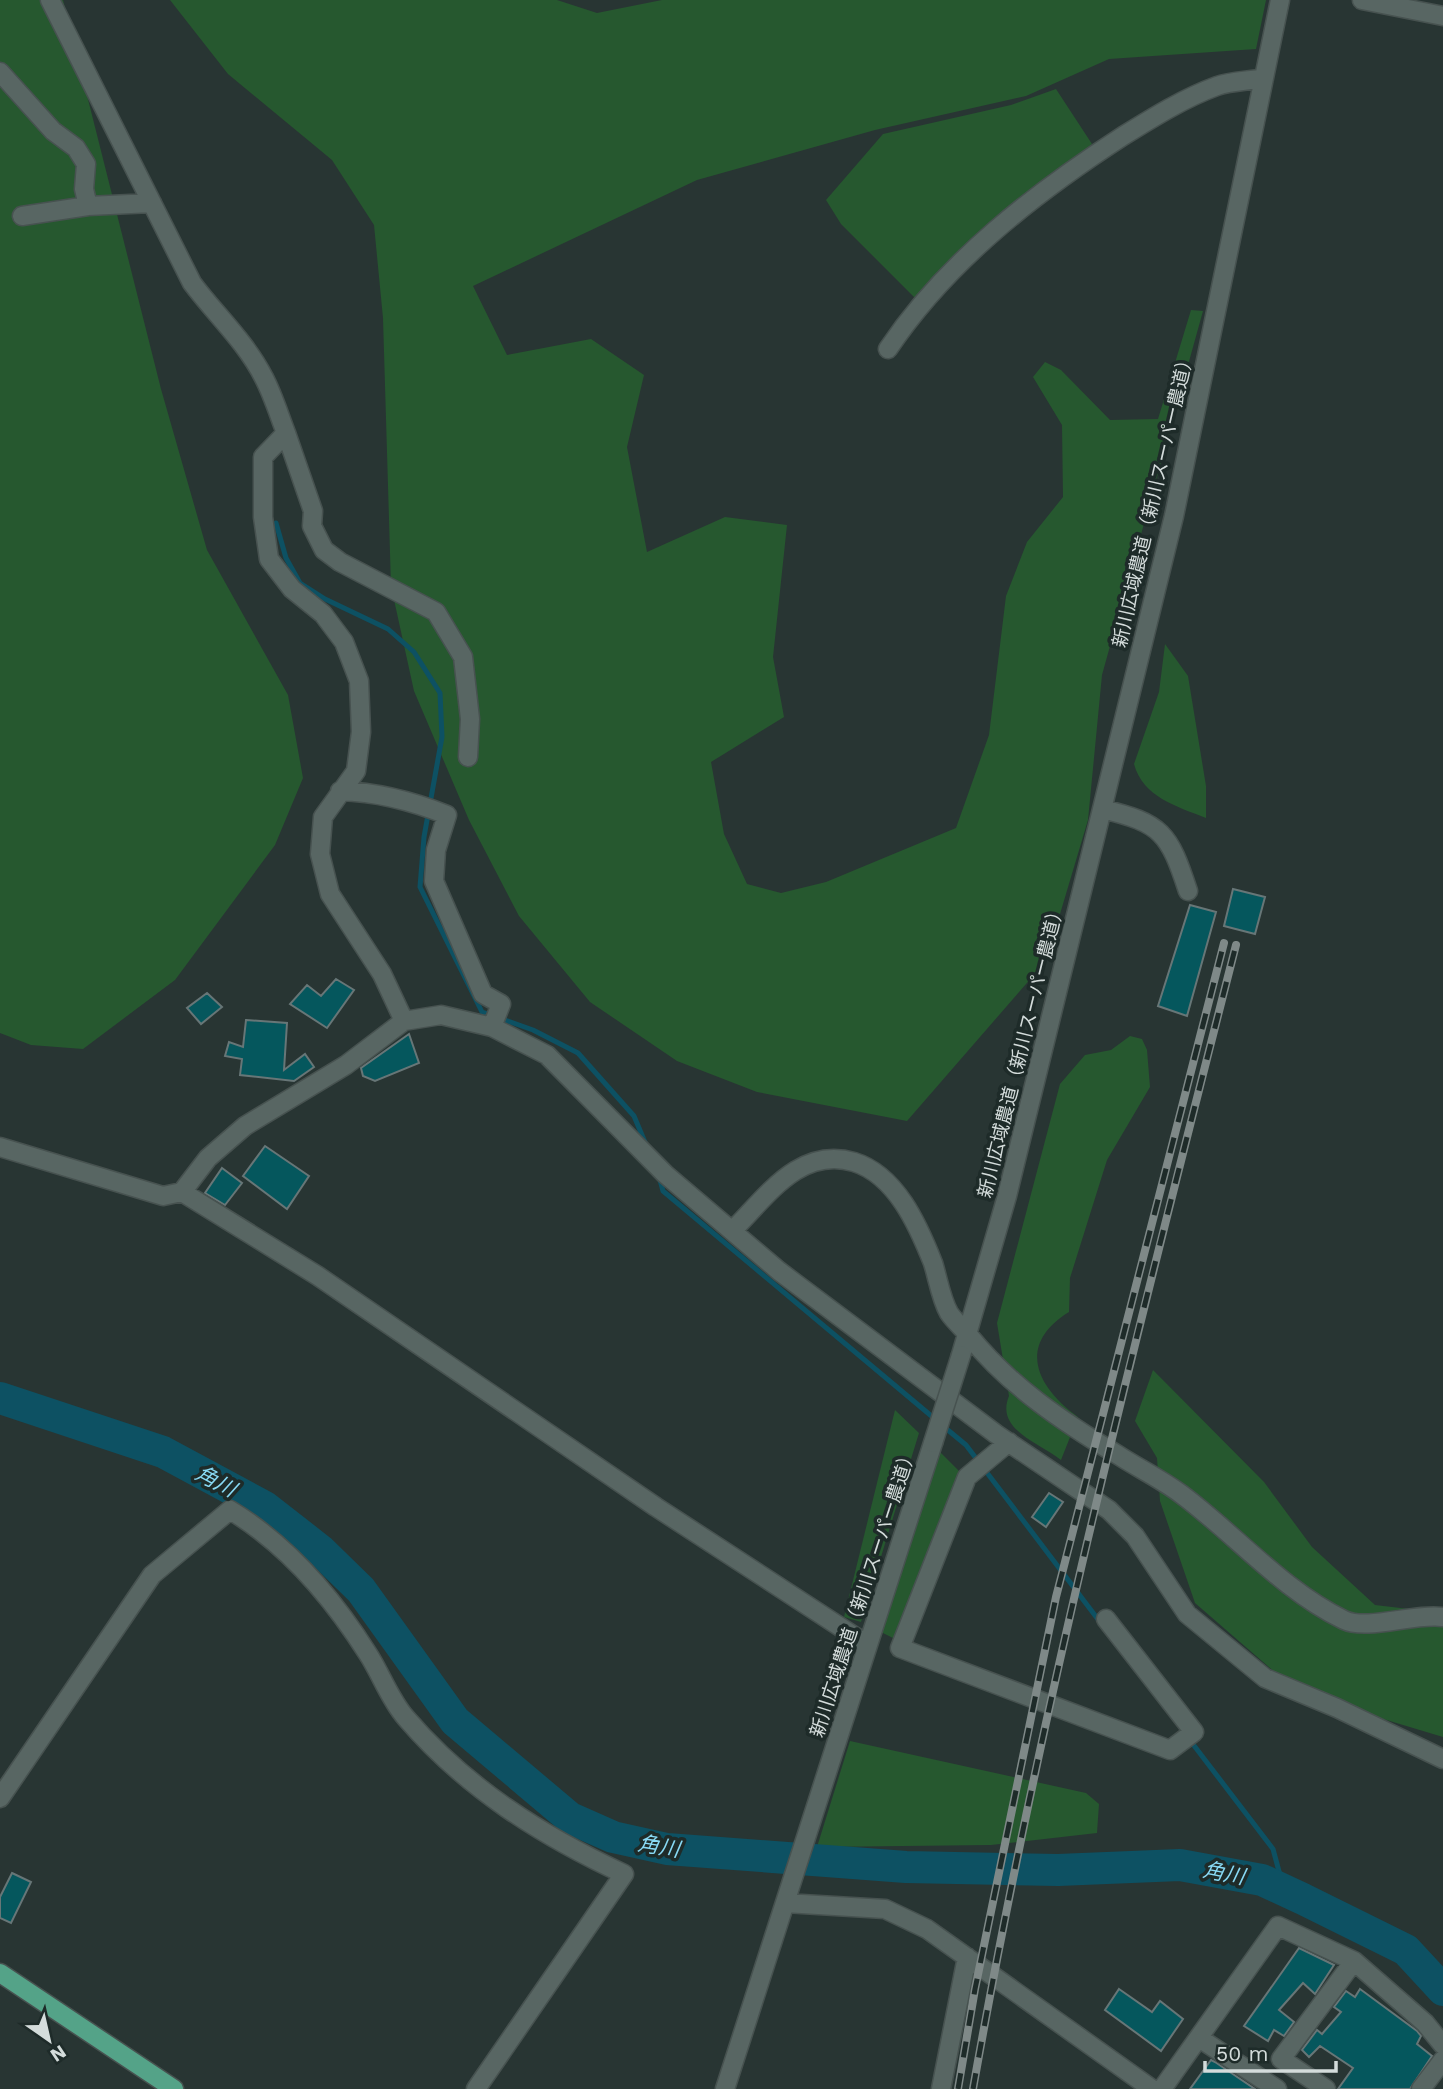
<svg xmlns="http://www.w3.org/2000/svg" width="1443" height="2089" font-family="'Work Sans','Noto Sans JP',sans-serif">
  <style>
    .green { fill: #26582f }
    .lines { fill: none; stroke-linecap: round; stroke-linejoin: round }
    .stream { stroke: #0d5163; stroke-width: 5 }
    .river { stroke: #0d5163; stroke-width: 32 }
    .building { fill: #05575d; stroke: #677677; stroke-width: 2 }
    .minor-casing { stroke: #475250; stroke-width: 21 }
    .major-casing { stroke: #475250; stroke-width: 21 }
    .minor { stroke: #586663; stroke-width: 18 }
    .major { stroke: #54a388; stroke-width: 18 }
    .rail-casing { stroke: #7f8988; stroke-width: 8 }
    .rail { stroke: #1e2b29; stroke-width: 5; stroke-dasharray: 16; stroke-linecap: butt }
    .minor-bridge-casing { stroke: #475250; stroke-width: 21; stroke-linecap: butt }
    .minor-bridge { stroke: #586663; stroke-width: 18 }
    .labels { text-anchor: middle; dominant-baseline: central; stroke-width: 7; stroke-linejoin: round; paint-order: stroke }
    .street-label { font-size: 19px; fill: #d4dcdb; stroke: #1e2b29 }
    .water-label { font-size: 21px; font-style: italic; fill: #88d9f4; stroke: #1e2b29 }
  </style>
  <rect width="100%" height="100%" fill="#283533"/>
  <path class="green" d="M0,0H63L161,389L207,550L288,695L303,778L275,845L175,980L83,1049L31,1045L0,1033Z
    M170,0H557L597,13L662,0H1266L1256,49L1109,59L1026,96L875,130L697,180L473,286L507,355L591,339L644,375L627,447L647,552L725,517L787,525L773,657L784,717L711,762L724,834L747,884L781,893L826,882L956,828L989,735L1006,596L1027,542L1063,497L1062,425L1033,377L1045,362L1061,370L1110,420L1158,419L1191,310L1203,311L1102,675L1088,820L1046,961L907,1121L757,1092L677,1061L590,1002L519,916L469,820L414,691L391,586L383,318L374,225L332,160L228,74Z
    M1056,89L1092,144L915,298L841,224L826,200L883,134L1011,105Z
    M1165,644L1188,676L1206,786V818C1176,806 1143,797 1134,764L1159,692Z
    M1130,1036L1142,1039L1147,1050L1150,1087L1107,1160L1070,1278L1069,1312C1017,1344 1035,1386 1078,1417L1061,1460C1039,1442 995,1430 1009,1396L997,1323L1060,1084L1085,1055L1111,1050Z
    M1153,1370L1264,1482L1312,1547L1375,1605L1443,1613V1737L1300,1694L1195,1603L1160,1501L1157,1458L1135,1421Z
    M895,1410L919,1433L861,1622L844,1617Z
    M940,1452L961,1473L895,1639L881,1632Z
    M850,1741L1086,1793L1099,1804L1097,1833L991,1845L817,1847Z"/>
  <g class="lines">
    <path class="stream" d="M276,523L286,558L300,583L325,599L388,629L414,652L440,693L442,737L424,837L420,887L482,1012L533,1030L578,1053L634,1116L647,1147
      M659,1176L663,1191L935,1419
      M943,1426L966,1445L1100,1622
      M1189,1739L1273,1849L1284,1890"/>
    <path class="river" d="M0,1398L163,1452L265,1507L320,1550L361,1590L455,1721L570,1818L613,1837L667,1849L906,1867L1058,1870L1180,1865L1262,1880L1303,1899L1406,1950L1443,1990"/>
  </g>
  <path class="building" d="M1233,889L1265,897L1255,934L1224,926Z
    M1190,905L1216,912L1187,1016L1158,1006Z
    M336,979L354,990L327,1028L290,1004L307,985L321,996Z
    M207,993L222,1007L201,1024L187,1008Z
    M246,1020L287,1023L284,1070L305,1054L314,1067L294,1081L240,1075L242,1059L225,1056L229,1042L243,1047Z
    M409,1034L419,1063L375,1081L363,1076L361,1068Z
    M265,1146L309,1176L287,1209L243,1176Z
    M222,1168L242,1183L225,1205L205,1193Z
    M1049,1493L1063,1502L1046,1527L1032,1517Z
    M12,1873L31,1882L11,1923L0,1918V1897Z
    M1299,1948L1334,1965L1315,1994L1303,1983L1279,2010L1294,2022L1284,2036L1274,2030L1268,2041L1244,2026Z
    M1119,1989L1152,2012L1160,2001L1183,2019L1161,2051L1105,2010Z
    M1360,1989L1417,2031L1421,2036L1417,2044L1432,2056L1410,2089H1338L1353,2068L1320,2046L1309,2057L1302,2050L1317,2030L1322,2034L1341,2012L1334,2007L1346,1991L1355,1997Z
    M1211,2060L1215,2062L1255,2089H1190Z"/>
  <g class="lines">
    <defs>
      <path id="minor" d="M50,0L192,283C215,314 246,342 264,378C273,395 279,415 286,433L263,457V517L269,559L292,589L323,614L344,642L359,681L361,732L356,771L323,817L320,854L330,894L382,974L404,1021
        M1362,0L1443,16
        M0,72L53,131L76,148L86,164L84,189L88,206L152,203
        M22,216L88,206
        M888,349C947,261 1035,193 1123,136C1152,118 1184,98 1217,86C1231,81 1249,81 1264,78
        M286,433L313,511L312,526L324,550L340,562L436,612L463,657L470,719L468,757
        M340,791C378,792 412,801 447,815L436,850L434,881L483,994L501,1004L492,1027
        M1102,809C1162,823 1169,833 1188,891
        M0,1147L163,1196L182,1192L208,1158L245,1126L346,1065L404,1021L441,1015L492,1027L547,1055L665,1174L779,1271L996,1434L1109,1510L1135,1536L1187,1614L1265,1678L1337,1708L1443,1759
        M182,1192L318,1276L656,1507L868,1645
        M733,1230C767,1196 800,1146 854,1162C896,1175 918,1225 933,1263C938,1279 941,1299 949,1313C955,1322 964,1329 970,1337C1011,1387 1063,1422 1118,1455C1138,1468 1161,1479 1181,1494C1235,1534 1282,1590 1344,1620C1367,1631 1414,1613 1443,1617
        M961,1355L1007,1196L1174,516L1280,0
        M1009,1442L967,1477L900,1648L1170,1750L1194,1732L1106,1619
        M0,1798L152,1575L230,1510C288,1545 332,1597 368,1654C381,1674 390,1700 406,1718C466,1788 542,1836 624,1874L476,2089
        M785,1903L885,1909L927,1929L1152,2089
        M1199,2038L1277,2089
        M725,2089L933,1443
        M941,2089L967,1957
        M1162,2089L1278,1926L1354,1961L1425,2023L1443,2045
        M1326,2089L1281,2059L1354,1961
        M1421,2089L1443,2060"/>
      <path id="major" d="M0,1973L174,2089"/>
    </defs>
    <use href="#minor" class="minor-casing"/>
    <use href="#major" class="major-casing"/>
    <use href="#minor" class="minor"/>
    <use href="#major" class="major"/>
    <defs>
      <path id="rail" d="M958,2089L975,1989L1056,1597L1224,943
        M973,2089C1041,1703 1139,1325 1236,945"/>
    </defs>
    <use href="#rail" class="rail-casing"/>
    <use href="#rail" class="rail"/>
    <defs>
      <path id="minor-bridge" d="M933,1443L961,1355"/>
    </defs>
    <use href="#minor-bridge" class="minor-bridge-casing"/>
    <use href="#minor-bridge" class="minor-bridge"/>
  </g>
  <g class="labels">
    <g class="street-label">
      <text transform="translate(1153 499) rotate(-77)">新川広域農道（新川スーパー農道）</text>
      <text transform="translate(1021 1050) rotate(-76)">新川広域農道（新川スーパー農道）</text>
      <text transform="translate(863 1592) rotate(-72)">新川広域農道（新川スーパー農道）</text>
    </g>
    <g class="water-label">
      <text transform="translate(216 1481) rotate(28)">角川</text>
      <text transform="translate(659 1846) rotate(9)">角川</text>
      <text transform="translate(1224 1873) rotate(11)">角川</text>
    </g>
  </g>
  <g transform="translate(49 2040) rotate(146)" stroke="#1e2b29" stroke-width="5" paint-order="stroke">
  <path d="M0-5L12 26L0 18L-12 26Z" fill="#d4dcdb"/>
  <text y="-10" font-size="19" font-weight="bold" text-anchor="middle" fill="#d4dcdb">N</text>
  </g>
  <path d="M1205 2061v10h131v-10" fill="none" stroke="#d4dcdb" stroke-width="3.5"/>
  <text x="1216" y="2061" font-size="21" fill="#d4dcdb" stroke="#1e2b29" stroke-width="5" paint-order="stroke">50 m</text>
</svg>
